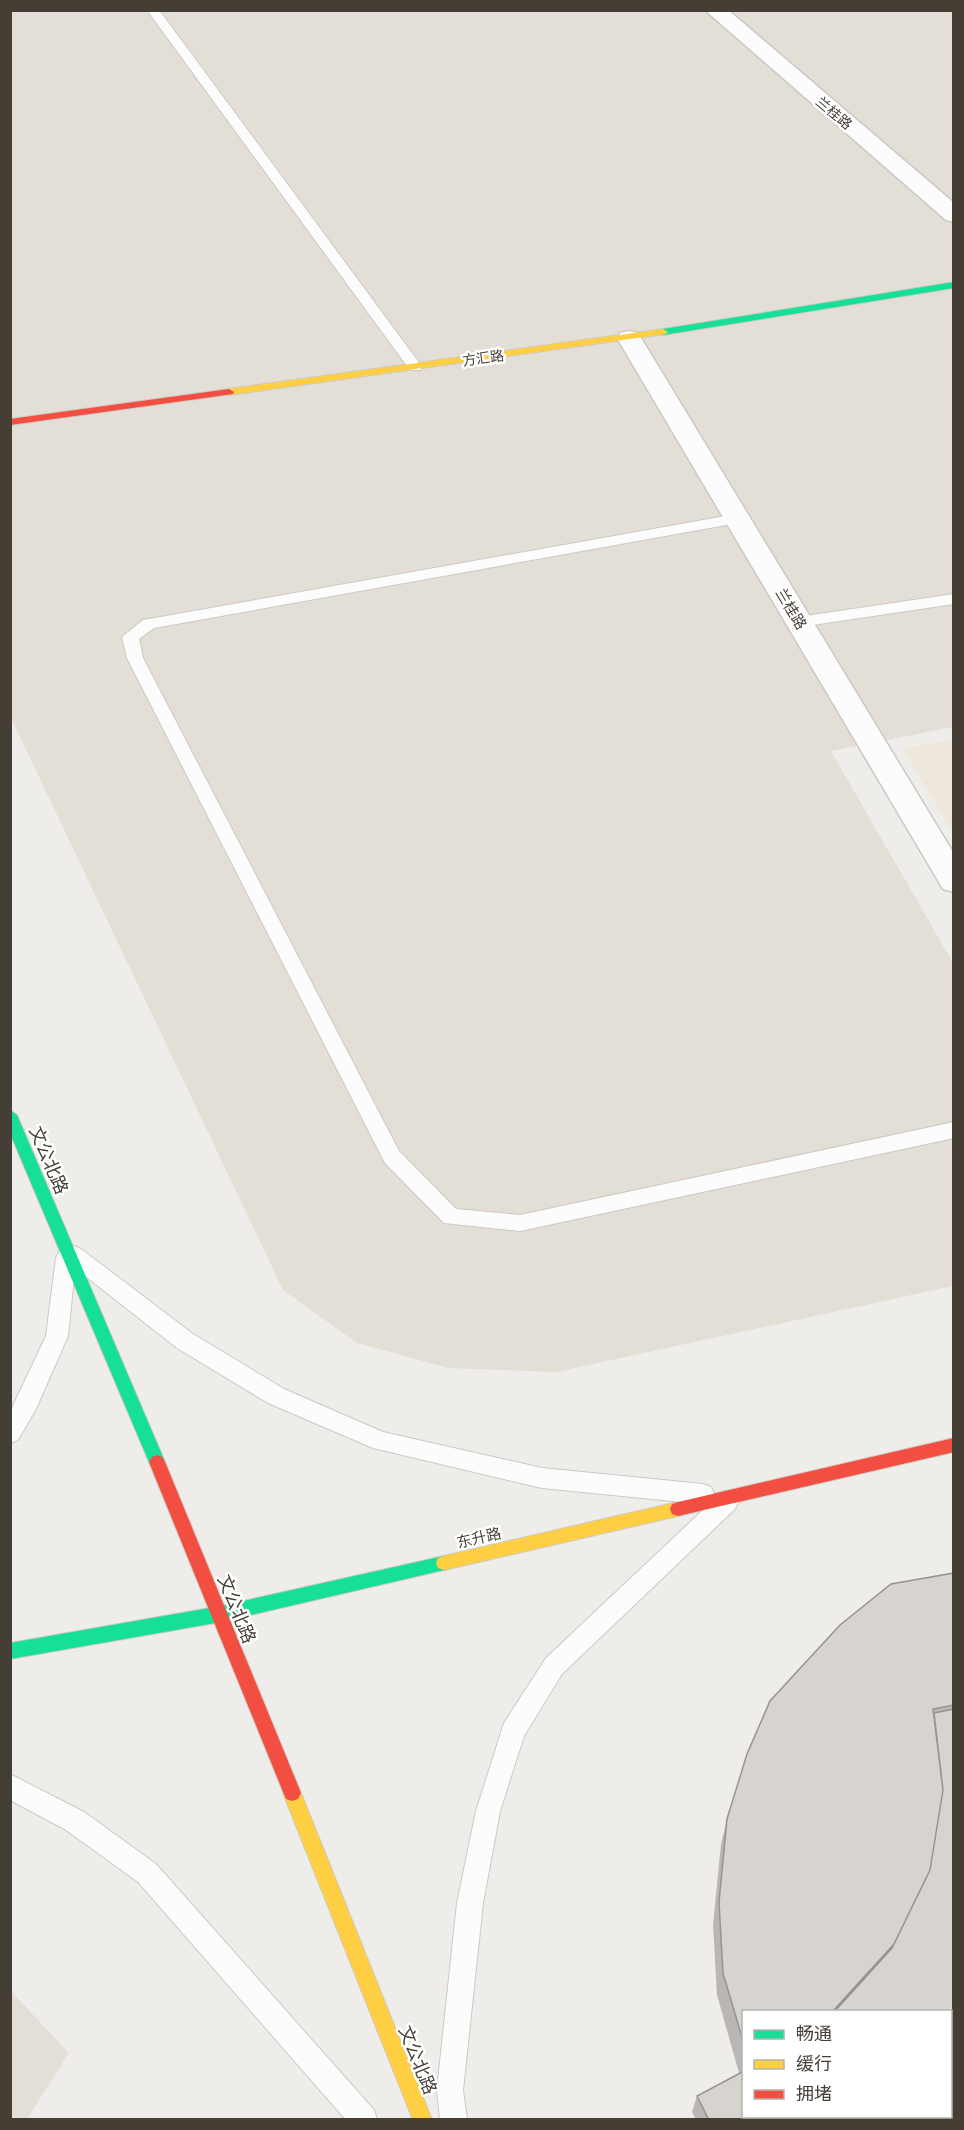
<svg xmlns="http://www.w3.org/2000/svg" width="964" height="2130" font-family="'DejaVu Sans','Noto Sans SC',sans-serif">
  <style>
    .residential { fill: #e3dfd6 }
    .education { fill: #ede8db }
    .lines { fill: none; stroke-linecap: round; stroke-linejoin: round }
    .lane-casing { stroke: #ccc9c5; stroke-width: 2 }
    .street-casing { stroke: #ccc9c5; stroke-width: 3 }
    .fast-casing { stroke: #cecac0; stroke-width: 2 }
    .slow-casing { stroke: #cecac0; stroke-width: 2 }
    .jam-casing { stroke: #cecac0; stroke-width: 2 }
    .lane { fill: #fdfcfc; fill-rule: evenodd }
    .street { fill: #fdfcfc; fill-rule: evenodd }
    .fast { fill: #16e098; fill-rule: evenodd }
    .slow { fill: #ffcf43; fill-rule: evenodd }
    .jam { fill: #f24e42; fill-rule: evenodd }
    .wall { fill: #b9b6b3; fill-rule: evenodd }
    .shaded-wall { fill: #969492 }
    .building { fill: #d7d4d0; stroke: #969492; stroke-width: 1.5 }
    .labels { text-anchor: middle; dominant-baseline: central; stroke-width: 5; stroke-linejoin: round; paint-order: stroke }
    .far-street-label { font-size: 14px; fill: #453e35; stroke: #fff }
    .street-label { font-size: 15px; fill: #453e35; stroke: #fff }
    .near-street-label { font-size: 18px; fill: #453e35; stroke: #fff }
  </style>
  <rect width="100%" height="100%" fill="#efede9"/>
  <path class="residential" d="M11,11H953V727L831,751L953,963V1286L556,1372L448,1368L357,1343L283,1290L11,718Z
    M10,1990L69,2053L27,2119H11Z"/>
  <path class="education" d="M953,739H954L953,833L903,749Z"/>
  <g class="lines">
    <defs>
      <path id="lane" d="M147,10H159L420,364L422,367L420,370H410Z
        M737,514L745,519L743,522L154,628L139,639L143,658L399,1151L456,1209L520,1215L954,1122V1138L520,1231L444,1223L385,1163L127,658L122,637L143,620L149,619Z
        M954,594V604L799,627L793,626L791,622L793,618L799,617Z
        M74,1246L81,1249L193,1334L284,1389L383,1432L542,1468L703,1484L711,1487L714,1494L711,1501L703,1504L542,1488L373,1448L268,1403L177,1348L75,1268L68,1336L36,1409L18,1440L10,1443V1412L46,1336L56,1258L59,1252Z
        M727,1492L735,1495L738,1502L735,1509L562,1674L524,1736L500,1811L483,1903L463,2090L467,2120H440L437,2090L457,1903L476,1811L504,1723L546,1658L719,1495Z
        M10,1774L84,1812L156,1864L374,2110L377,2120H346L138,1882L66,1830L10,1800Z"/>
      <path id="street" d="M705,10H728L954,203V222L946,220Z
        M629,331L638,333L641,338L954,854V892L943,889L617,338L620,333Z"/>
      <path id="fast" d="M954,282V288L663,335L658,332L663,329Z
        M10,1110L17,1115L165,1462L162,1467L157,1469L152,1467L149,1462L10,1133Z
        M444,1556L450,1558L452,1563L450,1568L444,1570L221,1622L10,1659V1643L221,1606Z"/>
      <path id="slow" d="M663,329L668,332L666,334L229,395L224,392L229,389Z
        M678,1502L684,1504L686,1509L684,1514L678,1516L444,1570L438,1568L436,1563L438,1558L444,1556Z
        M292,1785L298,1787L301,1793L432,2120H413L283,1793L286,1787Z"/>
      <path id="jam" d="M229,389L234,392L233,394L10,425V419Z
        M954,1438V1452L678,1516L672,1514L670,1509L672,1504L678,1502Z
        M157,1455L162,1457L165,1462L301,1793L298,1799L292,1801L286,1799L149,1462L152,1457Z"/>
    </defs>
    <use href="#lane" class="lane-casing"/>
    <use href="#street" class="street-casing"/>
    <use href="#fast" class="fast-casing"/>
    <use href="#slow" class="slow-casing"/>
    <use href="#jam" class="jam-casing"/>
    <use href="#lane" class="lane"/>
    <use href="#street" class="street"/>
    <use href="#fast" class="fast"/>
    <use href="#slow" class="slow"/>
    <use href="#jam" class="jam"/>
  </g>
  <path class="wall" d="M954,1573V2120H696L692,2112L697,2096L739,2073L717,1995L713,1925L721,1844L727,1819ZM744,2012L951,2116H744Z"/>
  <path class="shaded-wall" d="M894,1944L883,1966L842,2012H832Z"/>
  <path class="building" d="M954,1573V1705L933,1709L943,1790L930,1870L894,1944L832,2012H744V2044L723,1973L719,1902L727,1819L747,1754L770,1701L840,1625L891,1584Z
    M954,1709V2053L951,2057V2012H834L892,1948L930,1870L943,1790L934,1713Z
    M954,2053V2120H891L895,2116H951V2057Z
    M744,2071V2116H895L891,2120H709L697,2096Z"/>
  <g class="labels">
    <g class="far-street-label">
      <text transform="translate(834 113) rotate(40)">兰桂路</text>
      <text transform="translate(483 358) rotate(-8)">方汇路</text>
    </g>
    <g class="street-label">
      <text transform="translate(791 609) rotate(59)">兰桂路</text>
      <text transform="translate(479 1538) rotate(-13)">东升路</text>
    </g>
    <g class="near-street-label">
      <text transform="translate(49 1160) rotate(67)">文公北路</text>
      <text transform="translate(237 1609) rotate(68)">文公北路</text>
      <text transform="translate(418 2060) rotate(68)">文公北路</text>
    </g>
  </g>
  <rect width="964" height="2130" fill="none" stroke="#453e35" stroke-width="24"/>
  <rect x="742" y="2010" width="210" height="108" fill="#ffffff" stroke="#b5b2ae" stroke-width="1.5"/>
  <rect x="754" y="2030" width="30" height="9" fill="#16e098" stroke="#b5b2ae" stroke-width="1.5"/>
  <text x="796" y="2040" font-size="18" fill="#453e35">畅通</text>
  <rect x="754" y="2060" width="30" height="9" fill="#ffcf43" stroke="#b5b2ae" stroke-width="1.5"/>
  <text x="796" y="2070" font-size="18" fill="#453e35">缓行</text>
  <rect x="754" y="2090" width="30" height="9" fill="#f24e42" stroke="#b5b2ae" stroke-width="1.5"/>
  <text x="796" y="2100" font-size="18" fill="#453e35">拥堵</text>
</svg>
